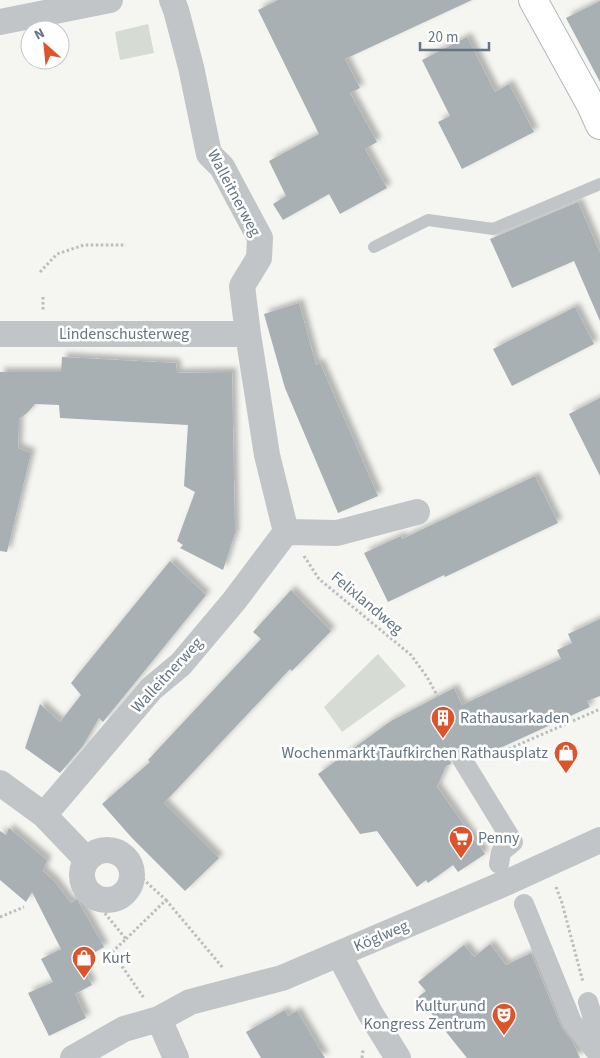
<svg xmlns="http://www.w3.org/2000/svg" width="600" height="1058" font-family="'Source Sans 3',sans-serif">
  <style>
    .green { fill: #d6dcd3 }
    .building { fill: #a8b0b4; filter: url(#shadow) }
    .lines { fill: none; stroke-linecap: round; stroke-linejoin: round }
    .secondary-casing { stroke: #b3b8bc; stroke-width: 30 }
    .path { stroke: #bbbdbf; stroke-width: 3; stroke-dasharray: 2.5 2.5; stroke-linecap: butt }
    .service { stroke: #c1c5c8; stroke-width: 12 }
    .pedestrian { stroke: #c1c5c8; stroke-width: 20 }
    .minor { stroke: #c1c5c8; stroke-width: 26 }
    .secondary { stroke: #fff; stroke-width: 28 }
    .labels { text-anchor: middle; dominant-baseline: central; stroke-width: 5; stroke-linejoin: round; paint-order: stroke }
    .street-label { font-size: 16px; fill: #657582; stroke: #fff }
    .poi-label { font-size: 16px; fill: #657582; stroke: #fff; text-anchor: start }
  </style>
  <defs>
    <filter id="shadow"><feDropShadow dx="4.5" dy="-4.5" stdDeviation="2.5" flood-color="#0004"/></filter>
  </defs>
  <rect width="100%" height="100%" fill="#f5f5f2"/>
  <path class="green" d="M148,24L154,53L120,60L115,32Z
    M378,654L406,686L342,732L324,707Z"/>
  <path class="building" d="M278,0H472L345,59L360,88L350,93L377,142L365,149L387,188L340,214L329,194L283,220L273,204L286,196L269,161L319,134L258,10Z
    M600,1V82L566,18Z
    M467,37L495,92L509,84L534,132L462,169L438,122L450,116L422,60Z
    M578,202L600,253V321L574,261L512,288L490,239Z
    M299,303L316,365L320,363L378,496L338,513L285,388L264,314Z
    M575,307L594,344L512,386L493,349Z
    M62,357L176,363L177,373L232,372L235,533L223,570L180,548L183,545L177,541L195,492L184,486L188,425L60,418L59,405L35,404L27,413L19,419L18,448L31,453L7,552L0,551V372H61Z
    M600,398V476L569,414Z
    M535,476L558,523L445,577L444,575L388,602L364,553L401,536L402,539Z
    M170,561L206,595L103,722L99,718L83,746L60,773L25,748L40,704L60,722L81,695L71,683Z
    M291,590L331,631L292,671L290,669L164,803L219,858L185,891L132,838L102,804L150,762L148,760L261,639L253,632Z
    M600,619V696L587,701L590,707L476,759L467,748L462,747L456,749L452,753L450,759L451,764L446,766L437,787L485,854L458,872L453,865L428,883L426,880L417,887L377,831L360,834L318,774L391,721L454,688L462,705L561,659L557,650L572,643L568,634Z
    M9,828L47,860L43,871L54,881L71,903L77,899L104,947L80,961L92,985L75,994L86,1018L49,1036L28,993L53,982L41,959L61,949L32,892L26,902L0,880V831L6,835Z
    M490,944L506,965L531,953L561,1026L573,1042L580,1058H467L418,997L426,991L418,982L464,945L474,957Z
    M285,1010L288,1016L297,1011L325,1058H261L246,1032Z"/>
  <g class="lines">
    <defs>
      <path id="secondary" d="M533,0L591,105L600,125"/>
    </defs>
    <use href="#secondary" class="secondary-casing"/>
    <path class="path" d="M40,272L57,254L84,245H126
      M43,297V311
      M304,556L319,579L411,655L427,677L438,697
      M486,759L600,709
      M556,887L562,903L583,982
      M101,899L103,911L126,939L112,952L144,998
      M166,900L223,968
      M0,917L24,907
      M126,939L166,900L131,868
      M362,1058L363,1050"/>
    <path class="service" d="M374,247L428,220L493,229L600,184"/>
    <path class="pedestrian" d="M462,759L513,842L501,852L499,864
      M524,904L572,1022L600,1057
      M588,1002L595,1025L598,1053"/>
    <path class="minor" d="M0,22L110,0
      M0,334H248
      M286,532L337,533L417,512
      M0,783L44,815L87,860
      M44,815L151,689L181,664L234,601L286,532L267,455L248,334L242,286L259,258L260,238L222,167L209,154L191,67L176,10L172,0
      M82 875a25 25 0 1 1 50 0a25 25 0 1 1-50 0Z
      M339,954L370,1013L398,1058
      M159,1019L176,1058
      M73,1058L124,1029L159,1019L190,1002L282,978L510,881L600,840"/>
    <use href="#secondary" class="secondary"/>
  </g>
  <defs>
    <symbol id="building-pin" viewBox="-11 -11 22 30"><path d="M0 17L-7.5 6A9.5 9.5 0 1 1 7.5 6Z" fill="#dd532a" stroke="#fff"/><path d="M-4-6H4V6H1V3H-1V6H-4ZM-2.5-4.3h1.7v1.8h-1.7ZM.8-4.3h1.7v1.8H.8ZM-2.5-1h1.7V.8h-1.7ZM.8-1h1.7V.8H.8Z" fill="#fff"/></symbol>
    <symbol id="shop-pin" viewBox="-11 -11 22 30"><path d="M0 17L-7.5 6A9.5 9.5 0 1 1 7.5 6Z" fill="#dd532a" stroke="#fff"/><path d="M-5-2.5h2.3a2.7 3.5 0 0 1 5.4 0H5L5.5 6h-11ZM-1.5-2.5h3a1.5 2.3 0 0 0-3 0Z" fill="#fff"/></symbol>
    <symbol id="supermarket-pin" viewBox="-11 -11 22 30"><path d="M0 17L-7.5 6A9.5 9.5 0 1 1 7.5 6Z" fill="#dd532a" stroke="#fff"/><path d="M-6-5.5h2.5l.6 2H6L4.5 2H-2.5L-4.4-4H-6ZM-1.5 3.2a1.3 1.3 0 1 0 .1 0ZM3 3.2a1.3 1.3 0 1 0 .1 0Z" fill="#fff"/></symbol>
    <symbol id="theatre-pin" viewBox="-11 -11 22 30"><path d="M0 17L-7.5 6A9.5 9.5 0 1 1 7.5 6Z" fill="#dd532a" stroke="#fff"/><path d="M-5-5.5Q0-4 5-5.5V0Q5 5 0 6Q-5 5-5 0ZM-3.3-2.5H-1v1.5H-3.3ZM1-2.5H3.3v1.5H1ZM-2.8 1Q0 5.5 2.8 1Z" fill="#fff"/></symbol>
  </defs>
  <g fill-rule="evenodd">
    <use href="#building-pin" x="429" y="704" width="28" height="38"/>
    <use href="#shop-pin" x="552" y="739" width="28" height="38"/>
    <use href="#supermarket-pin" x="447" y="824" width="28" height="38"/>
    <use href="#shop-pin" x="70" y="944" width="28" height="38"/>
    <use href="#theatre-pin" x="490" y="1001" width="28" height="38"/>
  </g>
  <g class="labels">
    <g class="street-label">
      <text transform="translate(234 193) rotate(62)">Walleitnerweg</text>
      <text x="124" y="334">Lindenschusterweg</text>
      <text transform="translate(367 603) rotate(40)">Felixlandweg</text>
      <text transform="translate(167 675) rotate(-47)">Walleitnerweg</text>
      <text transform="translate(381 936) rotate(-23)">Köglweg</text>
    </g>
    <g class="poi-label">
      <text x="460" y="718">Rathausarkaden</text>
      <text x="548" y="753" text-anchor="end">Wochenmarkt Taufkirchen Rathausplatz</text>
      <text x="478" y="838">Penny</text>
      <text x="102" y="958">Kurt</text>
      <text x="486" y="1006" text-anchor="end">Kultur und<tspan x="486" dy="18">Kongress Zentrum</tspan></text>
    </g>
  </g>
  <g transform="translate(45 45) rotate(333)"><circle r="24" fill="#ffffff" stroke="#c1c8cd"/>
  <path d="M0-4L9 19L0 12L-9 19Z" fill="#dd532a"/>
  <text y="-8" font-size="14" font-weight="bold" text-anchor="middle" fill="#657582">N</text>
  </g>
  <path d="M420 42v8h69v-8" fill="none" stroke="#657582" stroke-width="2.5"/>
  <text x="428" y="42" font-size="15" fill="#657582" stroke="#ffffff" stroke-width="4" paint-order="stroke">20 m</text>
</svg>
